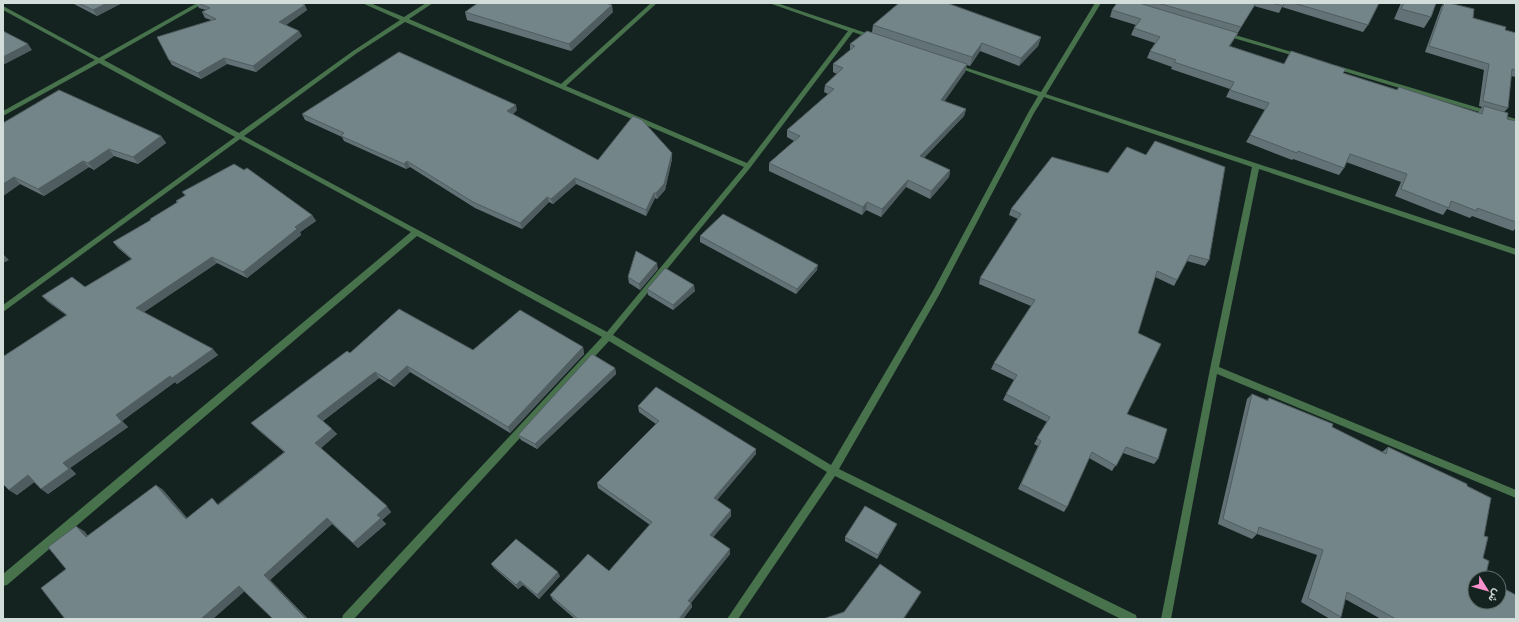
<svg xmlns="http://www.w3.org/2000/svg" width="1519" height="622" font-family="Arial,Vazirmatn,sans-serif">
  <style>
    .lines { fill: none; stroke-linecap: round; stroke-linejoin: round }
    .street { fill: #47724c; fill-rule: evenodd }
    .wall { fill: #637276 }
    .shaded-wall { fill: #505d60 }
    .building { fill: #738589; stroke: #505d60 }
  </style>
  <rect width="100%" height="100%" fill="#142320"/>
  <g class="lines">
    <path class="street" d="M197,3H204L104,60L239,133L353,51L400,20L362,3H370L404,17L426,3H433L409,19L561,84L651,3H657L566,86L747,163L848,31L769,3H777L875,36L876,37L873,39L853,32L750,168L613,335L831,465L933,291L1028,113L1038,96L953,66L954,65H958L1041,92L1095,3H1101L1046,94L1516,249V255L1259,169L1219,367L1516,490V498L1217,374L1171,619H1161L1210,369L1252,167L1044,97L1034,113L939,295L839,469L1136,615L1137,619H1121L835,476L738,619H727L827,472L609,341L354,619H342L343,615L602,337L417,236L7,585L3,586V574L411,232L240,139L3,312V305L235,137L99,63L3,116V111L95,60L3,10V6L99,58ZM405,22L744,167L607,332L244,136L357,53Z
      M1225,32L1302,55L1303,56L1302,57H1298L1223,35V33Z
      M1335,65L1516,119V123L1333,68V66Z"/>
  </g>
  <path class="wall" d="M72,3H122L97,16Z
    M196,3H301L307,10L286,25L302,36L256,72L227,64L201,79L172,65L169,60L211,20L205,18L202,12L206,10L199,8Z
    M1117,3H1379L1368,25L1363,32L1282,7L1279,13L1254,6L1230,46L1284,64L1343,73L1397,90L1399,87L1478,113L1482,107L1479,106L1484,70L1425,52L1441,7L1444,3H1449L1473,18L1505,30L1516,33V77L1511,76L1508,108L1504,112L1507,119L1516,121V228L1513,231L1472,216L1470,218L1447,209L1443,215L1395,196L1401,182L1346,162L1344,168L1339,175L1293,159L1292,160L1246,142L1265,110L1226,97L1230,89L1171,69L1172,67L1147,58L1150,51L1155,43L1131,35L1134,28L1136,25L1110,17L1112,10Z
    M1401,3H1436L1431,17L1424,28L1394,19Z
    M465,12H613L571,51L467,20Z
    M873,25L1041,37L1038,46L1019,66L980,51L970,66L967,65L965,72L944,101L966,109L964,116L924,158L950,170L949,177L930,199L906,187L881,217L866,210L862,215L769,171V163L794,141L787,137V130L828,94L824,92L825,85L837,74L833,72V64L850,50V44L872,32Z
    M517,110L513,114L598,160L672,153V159L665,190L657,199L655,198L646,216L576,184L553,204L549,202L522,229L475,208L410,167L406,169L344,141L342,137L305,120L302,114Z
    M3,123L161,136L166,143L138,164L114,156L94,170L89,167L44,196L20,184L3,196Z
    M1052,157L1209,260L1205,266L1187,261L1174,286L1155,277L1138,333L1127,414L1158,459L1154,464L1123,453L1112,471L1089,458L1067,507L1064,512L1018,489L1038,446L1034,444L1047,422L1003,400L1006,394L1014,380L991,369L994,363L1031,306L979,284L980,278L1018,219L1009,215L1011,209Z
    M182,192L312,215L316,221L300,232L301,235L247,278L217,263L144,312L218,355L177,384L175,382L122,421L128,427L70,468L76,474L48,494L34,482L17,495L9,490L4,356L66,315L48,302L42,296L85,287L131,259L118,248L113,242L151,220L177,202L176,201L185,196Z
    M700,236L817,270L796,294L700,242Z
    M658,269L640,290L629,283L628,277Z
    M647,289L695,291L673,310L648,295Z
    M583,347L584,354L510,433L410,372L394,387L379,378L323,421L337,434L321,448L391,512L382,520L386,524L358,548L332,524L270,580L308,619H273L244,591L66,569L84,531L88,536L156,485L163,490L187,518L218,504L284,452L257,429L251,423L350,353Z
    M615,368L616,374L537,449L521,440L518,435Z
    M1252,394L1267,400L1269,398L1332,427L1382,452L1388,447L1467,486L1475,578L1516,619H1381L1345,599L1341,617L1339,619H1330L1301,602L1317,555L1257,534L1252,539L1218,524L1247,399Z
    M638,406L756,449V454L717,500L731,510V516L713,537L730,554L691,603L692,607L683,619H575L553,600L550,595L609,571L650,525L598,488L597,483L656,424L639,412Z
    M895,528L877,559L845,541V537Z
    M491,564L560,576L539,599L523,585L518,589L494,568Z"/>
  <path class="shaded-wall" d="M107,3H122L97,16L93,10Z
    M305,5L307,10L282,28L279,22Z
    M612,5L613,12L571,51L569,44Z
    M299,31L302,36L256,72L253,66Z
    M1041,37L1038,46L1019,66L1021,58Z
    M982,43L980,51L970,66L972,57Z
    M28,44L32,50L3,65V57Z
    M224,58L227,64L201,79L198,73Z
    M967,64L965,72L940,108L941,100Z
    M516,105L517,110L509,116L507,111Z
    M966,109L964,116L918,164L920,156Z
    M161,136L166,143L138,164L133,157Z
    M109,149L114,156L94,170L88,163Z
    M672,153V159L665,190L657,199L656,193Z
    M83,161L89,167L44,196L38,189Z
    M407,161L410,167L406,169L404,164Z
    M950,170L949,177L930,199L931,191Z
    M14,177L20,184L3,196V184Z
    M575,178L576,184L553,204L551,199Z
    M908,180L906,187L881,217L882,209Z
    M654,193L655,198L646,216V210Z
    M547,197L549,202L522,229L520,223Z
    M867,202L866,210L862,215L863,207Z
    M312,215L316,221L300,232L301,235L247,278L243,272L295,227Z
    M3,254L9,260L3,263Z
    M212,257L217,263L141,314L136,308Z
    M657,263L658,269L640,290L639,284Z
    M818,265L817,270L796,294L797,289Z
    M694,285L695,291L673,310V305Z
    M583,347L584,354L510,433L508,427Z
    M213,349L218,355L177,384L172,378Z
    M407,366L410,372L394,387L390,381Z
    M615,368L616,374L537,449L535,444Z
    M375,372L379,378L321,422L317,416Z
    M170,376L175,382L122,421L128,427L70,468L76,474L48,494L41,489L63,463L116,415Z
    M332,429L337,434L320,449L315,443Z
    M756,449V454L714,504V498Z
    M28,475L36,481L17,495L9,490Z
    M156,485L163,490L192,524L186,519Z
    M387,506L391,512L382,520L386,524L358,548L353,543L377,515Z
    M731,510V516L711,540L710,535Z
    M327,518L332,524L270,580L308,619H304L264,575Z
    M897,524L895,528L877,559L878,555Z
    M76,526L84,531L93,542L86,537Z
    M730,549V554L689,605L688,601Z
    M558,572L560,576L539,599L537,595Z
    M520,581L523,585L518,589L516,585Z
    M239,586L245,591L213,619H201Z
    M921,592L919,596L904,619H903Z
    M691,603L692,607L683,619H679Z"/>
  <path class="building" d="M79,3H107L93,10Z
    M198,3H301L305,5L279,22L299,31L253,66L224,58L198,73L169,60L157,37L216,19L202,12L210,8Z
    M478,3H605L612,5L569,44L465,12Z
    M899,3H947L1041,37L1021,58L982,43L972,57L873,25Z
    M1117,3H1139L1238,33L1229,46L1284,64L1291,51L1346,69L1343,73L1397,90L1399,87L1482,114L1484,106L1508,113L1507,119L1516,121V222L1477,208V211L1451,201L1449,208L1401,189L1407,174L1350,154L1344,168L1298,151L1297,153L1250,135L1269,103L1230,90L1234,82L1174,62L1176,60L1150,51L1160,37L1134,28L1141,19L1112,10Z
    M1158,3H1256L1241,27Z
    M1271,3H1284L1283,6Z
    M1294,3H1379L1368,25Z
    M1404,3H1436L1431,17L1401,9Z
    M1444,3H1449L1474,9L1473,18L1506,27L1505,30L1516,33V70L1512,69L1508,108L1483,101L1489,64L1429,46Z
    M3,31L28,44L3,57Z
    M867,31L967,64L941,100L966,109L920,156L950,170L931,191L908,180L882,209L867,202L863,207L769,163L800,136L787,130L834,89L825,85L843,68L833,64L855,46L850,44Z
    M399,52L516,105L507,111L598,160L633,116L642,120L672,153L664,184L656,193H654L646,210L575,178L551,199L547,197L520,223L473,202L407,161L404,164L341,136L344,133L302,114Z
    M59,90L161,136L133,157L109,149L88,163L83,161L38,189L14,177L3,184V123Z
    M1155,141L1225,167L1209,260L1190,255L1177,280L1157,271L1138,333L1161,344L1127,414L1167,429L1158,459L1126,447L1116,466L1092,452L1067,507L1021,484L1041,441L1037,438L1050,417L1006,394L1017,375L994,363L1035,300L980,278L1021,214L1011,209L1052,157L1108,173L1127,147L1146,155Z
    M234,164L244,170L247,168L312,215L295,227L297,229L243,272L212,257L136,308L213,349L172,378L170,376L116,415L122,422L63,463L69,469L41,489L28,475L9,490L3,484V356H4L67,315L42,296L72,277L85,287L132,259L113,242L151,220L150,219L178,202L176,201L186,195L182,192Z
    M723,214L818,265L797,289L700,236Z
    M636,251L657,263L639,284L628,277Z
    M665,268L694,285L673,305L647,289Z
    M399,309L473,350L520,310L583,347L508,427L407,366L390,381L375,372L317,416L332,429L315,443L387,506L377,515L381,518L353,543L327,518L264,575L305,618L304,619H273L239,586L201,619H65L41,588L66,569L48,547L76,526L86,537L156,485L186,519L212,498L218,505L285,452L251,423L347,351L350,353Z
    M592,354L615,368L535,444L518,435Z
    M656,387L756,449L714,498L731,510L710,535L730,549L688,601L691,603L679,619H578L550,595L588,554L609,571L652,522L597,483L659,421L638,406Z
    M1252,394L1268,401L1269,398L1333,424L1332,427L1386,454L1388,447L1467,484V486L1491,498L1484,536L1488,537L1483,558L1489,561L1485,578H1475V602H1499V586L1516,595V619H1396L1347,592L1341,617L1308,598L1323,550L1259,527L1257,534L1223,519Z
    M865,506L897,524L878,555L845,537Z
    M516,539L558,572L537,595L520,581L516,585L491,564Z
    M880,564L921,592L903,619H823L844,612Z"/>
  <rect width="1519" height="622" fill="none" stroke="#d2dcd9" stroke-width="8"/>
  <g transform="translate(1487 590) rotate(127)"><circle r="19" fill="#142320" stroke="#606d6a"/>
  <path d="M0-3L7 15L0 10L-7 15Z" fill="#f890cc"/>
  <text y="-6" font-size="11" font-weight="bold" text-anchor="middle" fill="#d2dcd9">ش</text>
  </g>
</svg>
